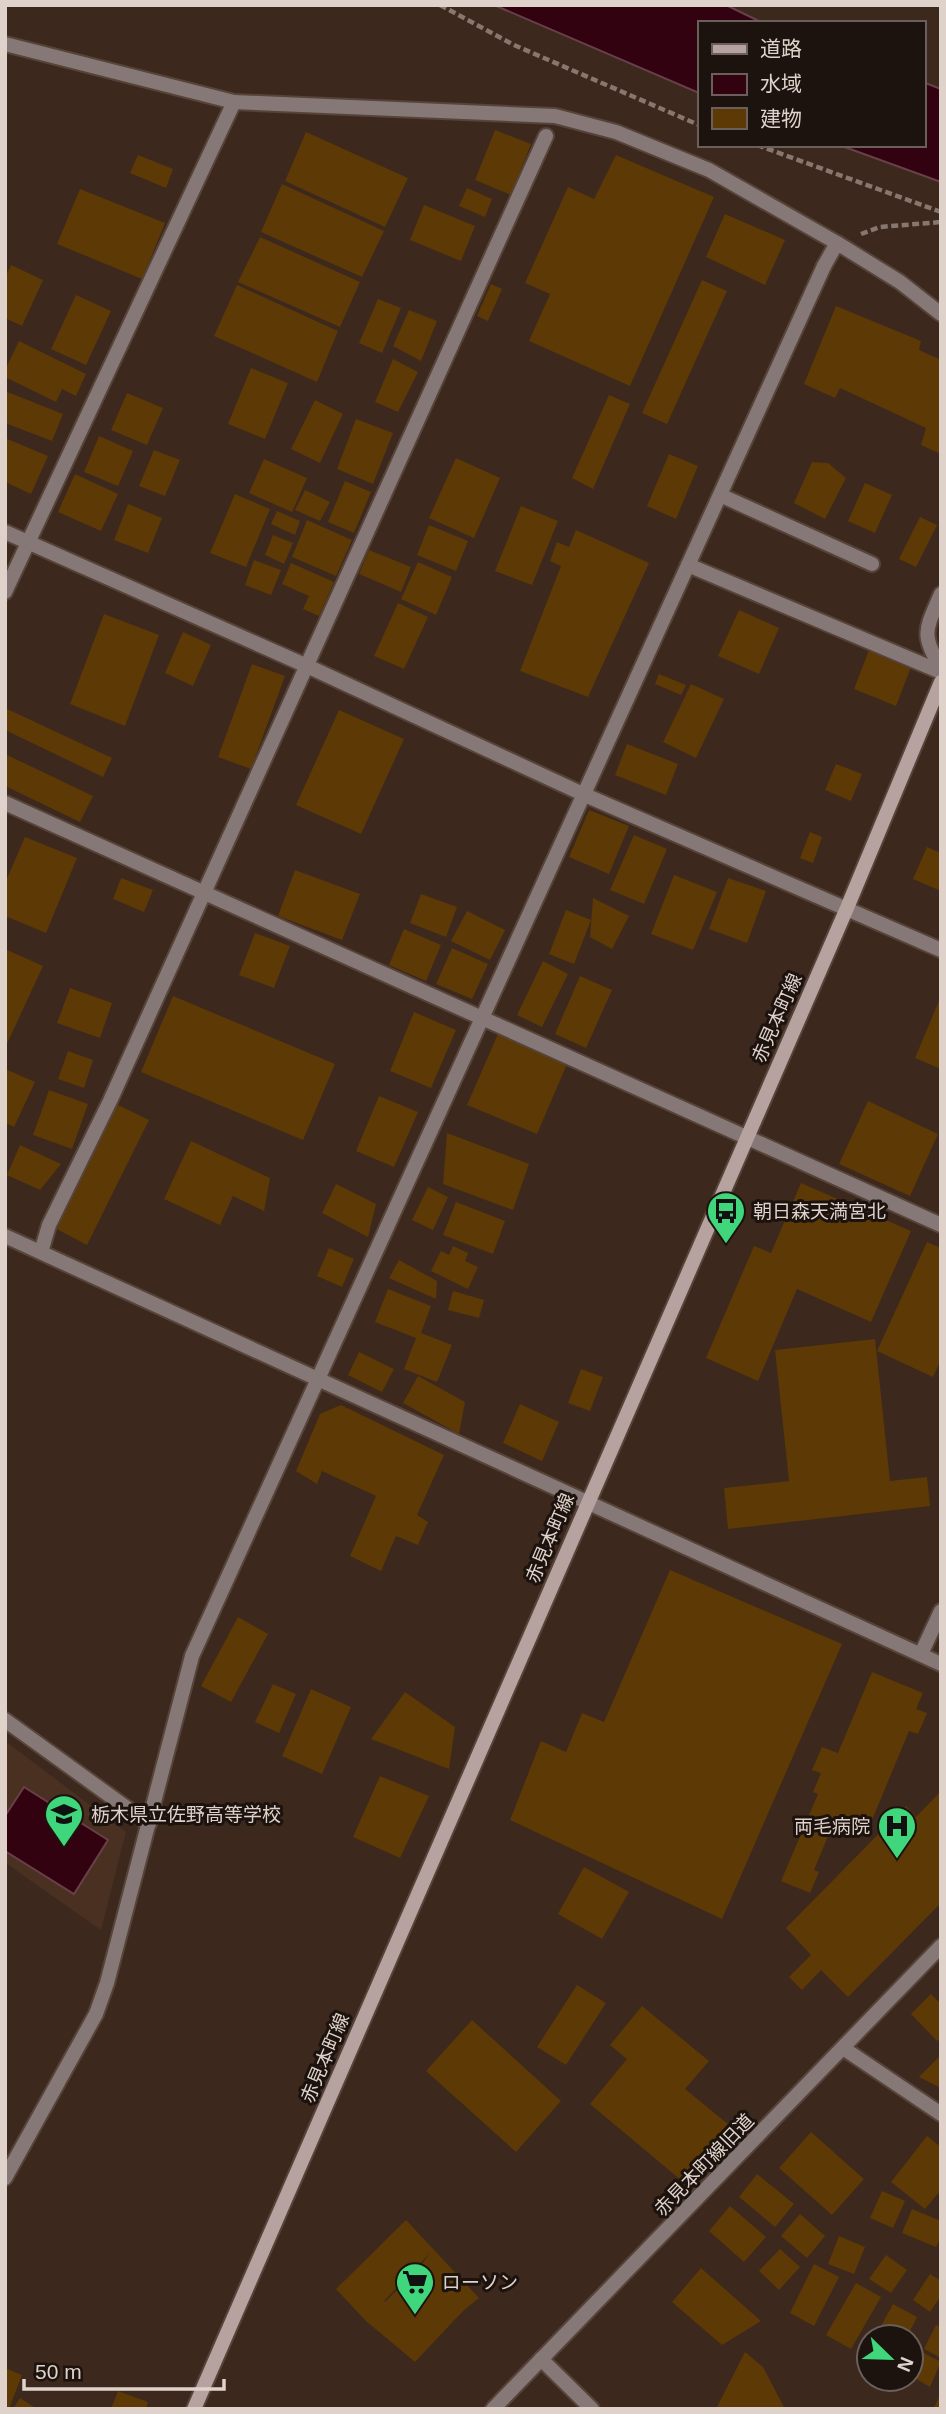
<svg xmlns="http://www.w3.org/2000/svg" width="946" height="2414" font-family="Helvetica,'Noto Sans JP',sans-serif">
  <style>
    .built { fill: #4a3021 }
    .water { fill: #330211; stroke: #674049; stroke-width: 2 }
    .building { fill: #5c3905; fill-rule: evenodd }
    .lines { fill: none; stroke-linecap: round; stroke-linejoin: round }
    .service-casing { stroke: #564339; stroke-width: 18 }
    .minor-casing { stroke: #564339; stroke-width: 18 }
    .tertiary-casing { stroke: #564339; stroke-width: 18 }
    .secondary-casing { stroke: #564339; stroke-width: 18 }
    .path { stroke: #87776e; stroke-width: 4.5; stroke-dasharray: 7 3.5; stroke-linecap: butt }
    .service { stroke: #857876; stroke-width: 14 }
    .minor { stroke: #857876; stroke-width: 14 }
    .tertiary { stroke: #857876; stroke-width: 14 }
    .secondary { stroke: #b6a29f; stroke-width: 14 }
    .labels { text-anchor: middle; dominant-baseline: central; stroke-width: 6; stroke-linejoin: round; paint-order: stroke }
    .street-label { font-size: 19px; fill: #dfd2cb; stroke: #1c130e }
    .poi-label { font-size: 19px; fill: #dfd2cb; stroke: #1c130e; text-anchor: start }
  </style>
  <rect width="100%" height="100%" fill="#3c281d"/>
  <path class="built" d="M5,1741L126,1832L101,1930L7,1864L5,1867Z"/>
  <path class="water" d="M494,5H726L763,23H699V93Z
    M923,82L941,89V182L839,145H923Z
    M24,1787L108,1840L74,1894L5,1851V1816Z"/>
  <path class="building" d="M495,130L531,144L511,195L475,180Z
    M306,132L408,178L385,227L285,181Z
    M138,155L173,169L166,188L130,173Z
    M616,155L714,197L630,386L529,341L550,294L525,283L568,187L594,199Z
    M282,184L384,231L362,277L261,232Z
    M467,188L492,199L485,217L459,206Z
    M80,189L165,223L142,279L57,244Z
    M424,205L475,226L461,261L410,240Z
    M725,214L785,240L765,285L706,257Z
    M260,237L360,282L340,327L238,282Z
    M11,265L43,280L22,326L5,318V278Z
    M702,280L727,291L667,424L642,413Z
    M491,284L502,289L488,321L477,316Z
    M237,285L338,331L317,382L214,336Z
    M76,295L111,311L86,365L51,349Z
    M378,299L401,308L382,353L359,343Z
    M836,306L921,341L919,350L941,360V454L921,445L926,428L840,388L835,398L804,384Z
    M409,310L437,321L421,361L393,346Z
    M19,341L86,374L76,396L62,389L56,402L5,377V370Z
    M393,359L418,372L398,412L375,402Z
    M251,368L288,383L265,439L228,424Z
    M5,391L63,414L52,441L5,423Z
    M127,393L163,408L147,445L111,430Z
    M609,395L630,404L593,489L572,478Z
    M315,400L343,414L320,463L291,449Z
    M356,419L393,433L373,484L337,469Z
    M99,436L133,451L118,486L84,472Z
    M5,438L48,456L31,494L5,482Z
    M154,450L180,460L165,496L139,486Z
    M669,454L698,466L676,519L647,506Z
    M456,458L500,478L474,538L429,518Z
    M264,459L307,478L292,512L249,493Z
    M812,462L828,463L846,478L825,519L794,503Z
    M75,474L118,494L101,531L58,512Z
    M345,481L371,492L354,533L328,522Z
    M865,483L892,495L875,533L848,521Z
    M305,490L330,502L320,521L295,510Z
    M235,494L270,509L246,567L210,553Z
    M128,504L162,518L148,553L114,540Z
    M521,506L558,521L532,585L495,571Z
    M277,511L300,521L295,535L271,524Z
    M920,517L937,525L916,567L899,559Z
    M307,520L352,540L336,576L292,557Z
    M429,525L468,541L456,571L417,555Z
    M576,530L649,563L588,697L520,671L561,566L550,561L557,542L569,547Z
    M273,535L293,543L284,564L265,555Z
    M369,550L411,567L401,592L359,574Z
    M254,560L281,570L271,595L245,585Z
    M418,562L452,577L436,615L401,599Z
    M291,563L334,582L319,616L303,609L309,596L282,584Z
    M398,603L428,617L404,669L374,656Z
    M739,610L779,628L759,674L718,656Z
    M104,614L159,635L125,726L70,704Z
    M183,632L211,645L193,686L165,673Z
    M869,650L911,667L896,706L854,689Z
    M252,664L285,676L251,769L218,757Z
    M659,674L686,685L681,695L655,684Z
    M691,684L724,699L696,758L663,742Z
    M5,708L112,758L103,777L5,730Z
    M339,710L404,739L361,834L296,805Z
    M627,744L678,764L666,795L615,775Z
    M5,754L93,796L80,822L5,786Z
    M836,764L862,774L851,801L825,790Z
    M589,810L629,826L609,874L569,857Z
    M810,832L822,837L813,863L800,858Z
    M634,835L667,849L644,904L610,890Z
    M25,837L77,858L46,933L5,916V883Z
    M927,847L941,853V891L913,879Z
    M295,870L360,894L342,940L278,916Z
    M674,875L717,892L693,950L651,934Z
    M121,878L153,890L144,912L113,899Z
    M728,878L766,891L747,943L709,929Z
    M421,894L457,907L446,937L410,923Z
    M593,898L629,916L612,949L590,937Z
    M566,910L591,920L574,964L549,954Z
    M467,911L505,930L490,960L451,941Z
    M404,929L441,945L426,981L389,965Z
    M255,933L290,946L274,988L239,975Z
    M452,948L488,964L472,999L436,984Z
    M5,949L43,966L5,1048Z
    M543,961L568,974L542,1027L517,1015Z
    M580,976L612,990L586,1048L555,1034Z
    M70,988L112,1003L100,1038L57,1023Z
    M173,996L335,1064L303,1140L141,1072Z
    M941,996V1069L915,1058Z
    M414,1012L456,1030L431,1088L390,1071Z
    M501,1027L570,1057L537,1134L467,1105Z
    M68,1051L93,1060L84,1088L58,1079Z
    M5,1069L35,1082L14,1127L5,1123Z
    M49,1090L88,1104L72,1149L33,1135Z
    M379,1096L418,1112L394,1167L356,1151Z
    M110,1101L149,1120L87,1245L49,1225Z
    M868,1101L938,1134L910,1196L839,1164Z
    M447,1133L529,1164L513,1210L443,1184Z
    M191,1141L270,1178L264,1211L233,1196L220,1225L164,1199Z
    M20,1145L61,1164L40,1190L7,1175Z
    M801,1183L911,1231L871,1322L797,1289L758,1381L706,1358L754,1246L771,1253Z
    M336,1184L376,1204L368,1237L322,1213Z
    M428,1187L448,1197L433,1230L412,1220Z
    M456,1202L505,1221L493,1254L443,1235Z
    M927,1242L941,1248V1360L933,1377L877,1351Z
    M453,1246L468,1253L465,1261L478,1267L468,1289L431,1271L441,1251L449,1255Z
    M329,1248L354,1259L342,1287L317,1276Z
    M399,1260L437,1281L436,1299L389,1278Z
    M388,1289L431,1306L421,1333L452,1345L437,1382L404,1369L416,1338L375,1322Z
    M453,1291L484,1300L479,1318L448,1310Z
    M875,1339L890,1481L927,1477L930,1506L728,1529L724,1488L789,1481L775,1350Z
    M359,1352L394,1369L382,1392L348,1375Z
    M581,1369L603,1377L590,1411L568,1403Z
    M418,1376L465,1402L459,1434L403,1403Z
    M520,1404L559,1422L542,1461L503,1443Z
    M341,1405L444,1455L417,1515L428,1522L418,1545L396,1536L381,1571L350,1556L376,1496L322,1471L317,1484L296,1471L320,1414Z
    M670,1570L842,1644L722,1919L510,1820L541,1741L566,1752L582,1713L604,1722Z
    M238,1617L268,1634L231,1702L201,1686Z
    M872,1672L923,1693L916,1709L927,1713L918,1734L909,1731L872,1820L865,1817L861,1827L836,1817L814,1870L819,1872L810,1893L781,1881L818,1794L813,1792L821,1773L812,1770L822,1747L838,1753Z
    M273,1684L296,1694L279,1733L255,1722Z
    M311,1689L351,1707L322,1774L282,1756Z
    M405,1692L455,1727L449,1769L371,1739Z
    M380,1776L429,1796L400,1858L353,1837Z
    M941,1791V1903L848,1997L821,1970L802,1990L789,1977L811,1955L786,1928L906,1806L916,1817Z
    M584,1867L629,1892L602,1939L558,1914Z
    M577,1985L606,2003L566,2065L537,2047Z
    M931,1994L941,2004V2037L937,2041L911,2014Z
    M642,2006L709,2061L685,2089L728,2124L682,2181L590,2104L627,2059L610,2045Z
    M472,2020L561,2101L516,2152L426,2071Z
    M941,2055V2088L919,2077Z
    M811,2132L864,2179L832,2215L779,2168Z
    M927,2136L941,2147V2190L925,2209L891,2182Z
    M757,2174L794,2204L775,2227L739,2197Z
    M882,2191L905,2201L893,2228L870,2218Z
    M730,2206L766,2237L744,2262L709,2231Z
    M912,2209L941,2221V2237L936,2247L902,2233Z
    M800,2214L825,2236L807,2258L781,2236Z
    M406,2220L479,2298L463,2311L415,2362L366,2321L336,2289ZM430,2253L418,2269L385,2302L384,2301Z
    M839,2236L865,2247L854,2274L828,2264Z
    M780,2249L800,2267L779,2290L759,2271Z
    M886,2255L907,2270L891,2293L869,2279Z
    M814,2264L839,2277L814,2326L790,2313Z
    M701,2268L761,2321L722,2345L672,2302Z
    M930,2274L941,2281V2296L930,2312L913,2300Z
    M856,2283L881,2297L851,2349L826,2335Z
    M893,2304L917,2317L907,2337H875Z
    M936,2325L941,2327V2358L924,2349Z
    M869,2349V2367L862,2363Z
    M920,2351L941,2362L930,2387L911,2376V2368Z
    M745,2352L763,2367L785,2409H716Z
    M5,2368L22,2375L9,2409H5Z
    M118,2391L148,2402L146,2409H111Z
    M941,2394V2409H933Z
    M20,2398L37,2409H13Z"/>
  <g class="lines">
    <defs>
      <path id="service" d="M234,102L555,116L616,132L709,170L837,243L900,282L941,314
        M824,266L837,243
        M688,565L941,672
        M921,1654L941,1611"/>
      <path id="minor" d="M5,44L234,102L5,592
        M720,495L872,564
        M941,594C926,629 920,634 941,668
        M5,803L941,1225
        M5,1236L941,1664
        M41,1252L49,1225L110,1101L546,136
        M5,1720L149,1824
        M843,2048L941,2114
        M5,2178L96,2014L107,1983L192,1656L824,266
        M541,2359L592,2409"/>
      <path id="tertiary" d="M5,532L307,666L585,795L941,950
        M493,2409L941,1946"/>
      <path id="secondary" d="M194,2409L847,908L941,682"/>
    </defs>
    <use href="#service" class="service-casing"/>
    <use href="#minor" class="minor-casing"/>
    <use href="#tertiary" class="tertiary-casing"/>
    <use href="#secondary" class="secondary-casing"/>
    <path class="path" d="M440,5L514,45L699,125
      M757,145L941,212
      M861,234L880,227L941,222"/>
    <use href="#service" class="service"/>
    <use href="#minor" class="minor"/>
    <use href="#tertiary" class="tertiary"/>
    <use href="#secondary" class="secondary"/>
  </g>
  <defs>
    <symbol id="bus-pin" viewBox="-11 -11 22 30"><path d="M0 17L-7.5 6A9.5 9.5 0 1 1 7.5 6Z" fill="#40d77c" stroke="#1c130e"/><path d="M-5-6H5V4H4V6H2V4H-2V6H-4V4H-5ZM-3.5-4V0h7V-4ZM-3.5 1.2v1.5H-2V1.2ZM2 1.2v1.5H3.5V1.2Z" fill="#111"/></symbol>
    <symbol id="school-pin" viewBox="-11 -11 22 30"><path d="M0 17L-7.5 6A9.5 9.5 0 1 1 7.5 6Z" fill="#40d77c" stroke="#1c130e"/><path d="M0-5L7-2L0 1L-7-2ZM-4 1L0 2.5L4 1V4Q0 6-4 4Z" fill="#111"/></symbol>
    <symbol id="hospital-pin" viewBox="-11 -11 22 30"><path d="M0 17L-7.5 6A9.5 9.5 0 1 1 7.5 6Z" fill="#40d77c" stroke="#1c130e"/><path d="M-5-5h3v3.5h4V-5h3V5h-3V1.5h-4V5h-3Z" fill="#111"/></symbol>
    <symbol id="supermarket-pin" viewBox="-11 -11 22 30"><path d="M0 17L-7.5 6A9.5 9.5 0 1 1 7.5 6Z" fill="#40d77c" stroke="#1c130e"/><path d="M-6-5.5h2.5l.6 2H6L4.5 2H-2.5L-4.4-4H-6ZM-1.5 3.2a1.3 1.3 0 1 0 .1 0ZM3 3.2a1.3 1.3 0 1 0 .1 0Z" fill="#111"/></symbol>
  </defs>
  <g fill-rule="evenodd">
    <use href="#bus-pin" x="704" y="1189" width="44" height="60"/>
    <use href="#school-pin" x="42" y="1792" width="44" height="60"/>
    <use href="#hospital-pin" x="875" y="1804" width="44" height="60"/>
    <use href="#supermarket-pin" x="393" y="2260" width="44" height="60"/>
  </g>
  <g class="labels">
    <g class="street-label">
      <text transform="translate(777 1018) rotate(-66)">赤見本町線</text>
      <text transform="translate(550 1538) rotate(-67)">赤見本町線</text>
      <text transform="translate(325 2058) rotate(-67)">赤見本町線</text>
      <text transform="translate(704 2165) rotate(-46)">赤見本町線旧道</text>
    </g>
    <g class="poi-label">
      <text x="753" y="1211">朝日森天満宮北</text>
      <text x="91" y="1814">栃木県立佐野高等学校</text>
      <text x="870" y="1826" text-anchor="end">両毛病院</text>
      <text x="442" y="2282">ローソン</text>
    </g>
  </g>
  <rect width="946" height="2414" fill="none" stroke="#dfd2cb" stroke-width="14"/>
  <rect x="698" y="21" width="228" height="126" fill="#1c130e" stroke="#6a5f5a" stroke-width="2"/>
  <rect x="712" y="44" width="35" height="10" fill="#b6a29f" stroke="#6a5f5a" stroke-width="2"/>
  <text x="760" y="56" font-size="21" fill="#dfd2cb">道路</text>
  <rect x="712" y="74" width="35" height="21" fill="#330211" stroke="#6a5f5a" stroke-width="2"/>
  <text x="760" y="91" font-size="21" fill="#dfd2cb">水域</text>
  <rect x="712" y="108" width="35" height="21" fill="#5c3905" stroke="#6a5f5a" stroke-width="2"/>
  <text x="760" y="126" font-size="21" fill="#dfd2cb">建物</text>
  <g transform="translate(890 2358) rotate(113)"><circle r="33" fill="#1c130e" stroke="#6a5f5a" stroke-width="2"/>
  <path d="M0-5L12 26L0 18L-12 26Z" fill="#40d77c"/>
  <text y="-10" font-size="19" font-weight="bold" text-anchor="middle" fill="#dfd2cb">N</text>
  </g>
  <path d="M24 2379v10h200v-10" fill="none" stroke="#dfd2cb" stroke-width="3.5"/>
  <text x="35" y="2379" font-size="21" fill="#dfd2cb" stroke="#1c130e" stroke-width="5" paint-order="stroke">50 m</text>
</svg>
